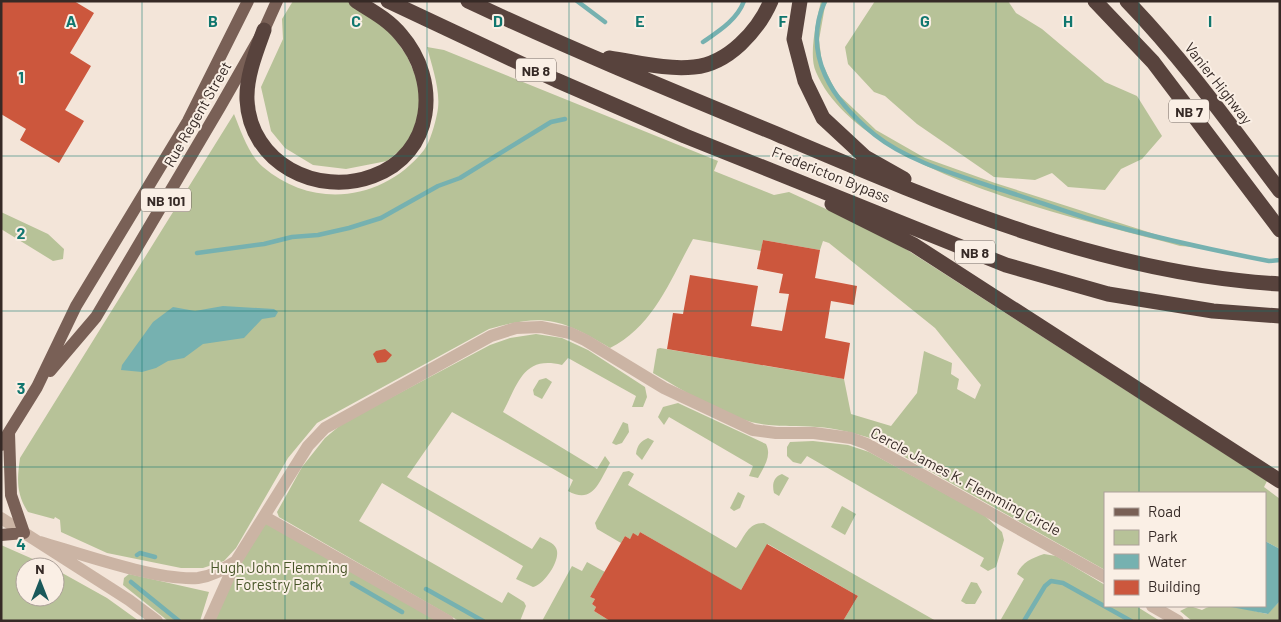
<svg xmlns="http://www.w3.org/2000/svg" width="1281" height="622" font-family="Barlow,sans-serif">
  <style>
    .green { fill: #b7c298 }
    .water { fill: #76b1b0 }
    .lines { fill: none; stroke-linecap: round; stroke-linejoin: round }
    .stream { stroke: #76b1b0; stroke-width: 4.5 }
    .building { fill: #cc573d }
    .street { stroke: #cbb4a4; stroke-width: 12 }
    .primary { stroke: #796056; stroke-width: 12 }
    .highway { stroke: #58433d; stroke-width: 15 }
    .grid { fill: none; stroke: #0f766e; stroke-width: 1; stroke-opacity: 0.55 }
    .labels { text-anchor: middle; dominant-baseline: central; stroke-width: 4; stroke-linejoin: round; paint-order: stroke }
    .shield { fill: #faefe5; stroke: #71655f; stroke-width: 1 }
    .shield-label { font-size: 14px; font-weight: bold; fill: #362a26 }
    .street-label { font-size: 15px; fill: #362a26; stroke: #faefe5 }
    .park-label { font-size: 15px; fill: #485629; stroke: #faefe5 }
    .grid-label { font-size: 16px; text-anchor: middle; font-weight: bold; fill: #0f766e; stroke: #faefe5; stroke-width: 4; stroke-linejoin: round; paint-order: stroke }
  </style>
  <rect width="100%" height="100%" fill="#f3e5d9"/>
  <path class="green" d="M293,1H350L390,32L407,56L419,84L420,107L414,129L405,146L387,161L346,169L313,165L285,148L271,131L261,87L283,39L282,19Z
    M821,1H828L825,6L819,40L822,63L836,92L876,130L925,158L995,183L1195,247L1180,246C1082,219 859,174 816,72C808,55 817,19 821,1Z
    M875,1H1008L1016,13L1042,29L1105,82L1137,96L1162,136L1142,159L1121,169L1105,190L1068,187L1052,173L1035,180L994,177L917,124L885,96L874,92L848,64L845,47Z
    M427,47L444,50L718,161L714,171L774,195L789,192L887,237L1267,481L1264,487L1280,499V549L1265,541V493H1105V570L873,439C854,433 836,428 817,427C794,425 770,428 748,421C719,413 679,388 653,373L657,349L660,348L844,379L851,414L891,426L917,393L924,351L952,363L951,374L959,379L957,389L975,399L981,385L935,328L829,243L823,241L820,250L763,240L761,251L693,239C670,280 654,326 610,348C561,319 545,313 489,329L317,423L288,458L236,548L224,561L203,568H181L107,553L61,532L60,520L55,517L54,519L28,512C16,494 17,479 20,458L234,114C241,131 248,154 263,167C313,210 384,201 424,150C430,142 435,124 437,114C442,93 432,67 427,47Z
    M1,212L48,234L64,249L63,259L53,261L1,229Z
    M536,334L562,338L588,350L645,387L647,397L643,407H632L636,396L568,358L562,365C523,355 518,384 503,412L597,469L605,456L610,463C599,482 593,505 568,491L573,480L452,412L407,477L532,549L540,537C545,540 554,543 556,548C562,559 544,585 533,587L516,579L523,566L382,483L359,521L502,603L508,592L524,602L526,606L520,621H459L279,517L277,512L302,467L325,438L343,423L490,345L510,338Z
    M546,378L552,382L542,399L534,395L533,390L539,380Z
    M678,403L766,444C772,456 764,467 758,478L749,476L753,466L669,417L664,425L658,417L663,407Z
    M623,422L628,424L629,432L622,443L616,445L612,443Z
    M648,438L654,441L642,460L636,454C637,445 641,441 648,438Z
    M813,441L848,445L869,452L984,515L1002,532L1004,540L996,567L988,571L980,566L984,558L807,456L801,464L793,462L787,456V447L790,442Z
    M629,471L634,474L628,485L736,548C745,537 747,523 764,523L936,621H843L858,596L768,544L738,595L737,588L640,532L638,536L633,534L630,539L625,536L621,543L597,529L595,523L623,472Z
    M782,474L789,478L779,496L774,493C772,485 773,477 782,474Z
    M738,492L745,496L740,508L734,511L730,508Z
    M842,506L856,514L845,535L831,527Z
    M265,517L448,621H209Z
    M1,545L51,567H25V597H55V569L107,598L139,621H1Z
    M1044,554L1056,556L1105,585V606H1136L1160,621H1000L1024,579L1017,574C1022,562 1032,558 1044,554Z
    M587,562L605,572L590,597L595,599L592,604L596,607L594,611L610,621H542L572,566L582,571Z
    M129,574L209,592L200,621H168L123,585L124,578Z
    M971,582L977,583L982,592L975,604H966L961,601Z
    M1280,601V621H1192L1180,611L1190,606L1202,610C1220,599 1248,610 1267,614Z"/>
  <path class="water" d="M223,306L274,309L278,312L275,317L262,319L244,338L203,344L184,358L168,361L156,368L142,372L121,370L122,365L153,322L173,307L195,311Z
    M1265,541L1280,549V601L1268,614L1226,606H1265Z"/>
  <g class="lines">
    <path class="stream" d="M577,1L605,22
      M825,1C801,55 833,101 875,135C909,162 958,175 999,189C1031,199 1063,211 1096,221C1153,237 1211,250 1269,261L1280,260
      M703,42C719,31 737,20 744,1
      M197,253L264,244L292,237L318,235L349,228L381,218L438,186L460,178L551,122L565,119
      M137,555L140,553L155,557
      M131,582L179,621
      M352,583L402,612
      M426,589L483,621
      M1024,621L1045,586L1051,581L1063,583L1131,621"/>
  </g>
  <path class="building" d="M1,1H74L94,13L70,53L91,66L65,110L84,121L59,163L20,140L26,129L1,114Z
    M763,240L820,250L815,278L857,286L854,305L831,301L825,338L850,343L844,379L667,349L673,313L683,314L690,275L758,286L751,326L782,331L789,294L779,293L783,274L757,269Z
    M385,349L392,355L386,362L377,363L373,354L376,351Z
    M640,532L741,590L767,544L858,596L843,621H610L594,611L596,607L592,604L595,599L590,597L625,536L630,539L633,533L638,536Z"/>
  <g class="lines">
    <path class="street" d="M265,517L448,621
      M1,518L129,600L157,621
      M40,542C81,554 158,581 198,578C213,576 223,569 236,561
      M1152,606L1178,621
      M209,621L236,561L308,446L325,428L491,336L516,328L541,327L570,333L585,340L664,388L753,430L776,433H814L851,438L867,444L1105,577"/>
    <path class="primary" d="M50,371L96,317L220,107L264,30L277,1
      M1,445L37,387L76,306L188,121L248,1
      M1,535L24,533L11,495L9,433"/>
    <path class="highway" d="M388,1L556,80L685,136L1006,265L1108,294L1213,311L1280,316
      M468,1C570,49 675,92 779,135C939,203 1104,274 1280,284
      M800,1L794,39L805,81L823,118L865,157L904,179
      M1095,1L1153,62L1280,230
      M1127,1C1184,60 1231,126 1280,191
      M264,30C256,52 246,77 247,100C250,163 317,197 373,176C434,154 441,81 401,35C389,20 372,11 356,1
      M609,58C637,62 666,70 694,67C728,64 758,31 771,1
      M832,204L914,245L1280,481"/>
  </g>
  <path class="grid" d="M142,1V621M285,1V621M427,1V621M569,1V621M712,1V621M854,1V621M996,1V621M1139,1V493M1,156H1280M1,311H1280M1,467H1280M1139,606V621"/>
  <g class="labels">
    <g class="shield">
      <rect x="516" y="58.5" width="40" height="23" rx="4"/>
      <rect x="1169" y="99.5" width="40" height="23" rx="4"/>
      <rect x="141" y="188.5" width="50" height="23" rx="4"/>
      <rect x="955" y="240.5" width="40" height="23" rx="4"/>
    </g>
    <g class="shield-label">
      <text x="536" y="70">NB 8</text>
      <text x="1189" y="111">NB 7</text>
      <text x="166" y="200">NB 101</text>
      <text x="975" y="252">NB 8</text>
    </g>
    <g class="street-label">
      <text transform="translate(1219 83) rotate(52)">Vanier Highway</text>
      <text transform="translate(197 114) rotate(-60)">Rue Regent Street</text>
      <text transform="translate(831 174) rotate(22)">Fredericton Bypass</text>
      <text transform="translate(966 481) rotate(28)">Cercle James K. Flemming Circle</text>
    </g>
    <g class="park-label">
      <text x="279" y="567">Hugh John Flemming<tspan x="279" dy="17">Forestry Park</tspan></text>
    </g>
  </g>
  <g class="grid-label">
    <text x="71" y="27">A</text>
    <text x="213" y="27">B</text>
    <text x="356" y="27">C</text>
    <text x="498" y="27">D</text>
    <text x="640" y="27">E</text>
    <text x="783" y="27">F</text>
    <text x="925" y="27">G</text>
    <text x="1068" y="27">H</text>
    <text x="1210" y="27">I</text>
    <text x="21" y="83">1</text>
    <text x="21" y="239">2</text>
    <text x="21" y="394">3</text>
    <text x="21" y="550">4</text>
  </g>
  <rect width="1281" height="622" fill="none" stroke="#362a26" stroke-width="5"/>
  <rect x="1104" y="492" width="162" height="115" fill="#faefe5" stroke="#aca099"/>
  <rect x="1114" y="508" width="25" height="8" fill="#796056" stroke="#aca099"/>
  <text x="1148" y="517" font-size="15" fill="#362a26">Road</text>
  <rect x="1114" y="530" width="25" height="15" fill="#b7c298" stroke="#aca099"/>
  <text x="1148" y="542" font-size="15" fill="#362a26">Park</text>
  <rect x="1114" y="554" width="25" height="15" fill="#76b1b0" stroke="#aca099"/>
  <text x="1148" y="567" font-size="15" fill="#362a26">Water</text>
  <rect x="1114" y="580" width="25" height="15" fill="#cc573d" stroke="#aca099"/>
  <text x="1148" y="592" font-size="15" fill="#362a26">Building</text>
  <g transform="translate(40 582)"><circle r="24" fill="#faefe5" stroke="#aca099"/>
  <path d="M0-4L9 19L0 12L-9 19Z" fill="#1a595a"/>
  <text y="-8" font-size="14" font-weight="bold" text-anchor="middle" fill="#362a26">N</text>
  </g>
</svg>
